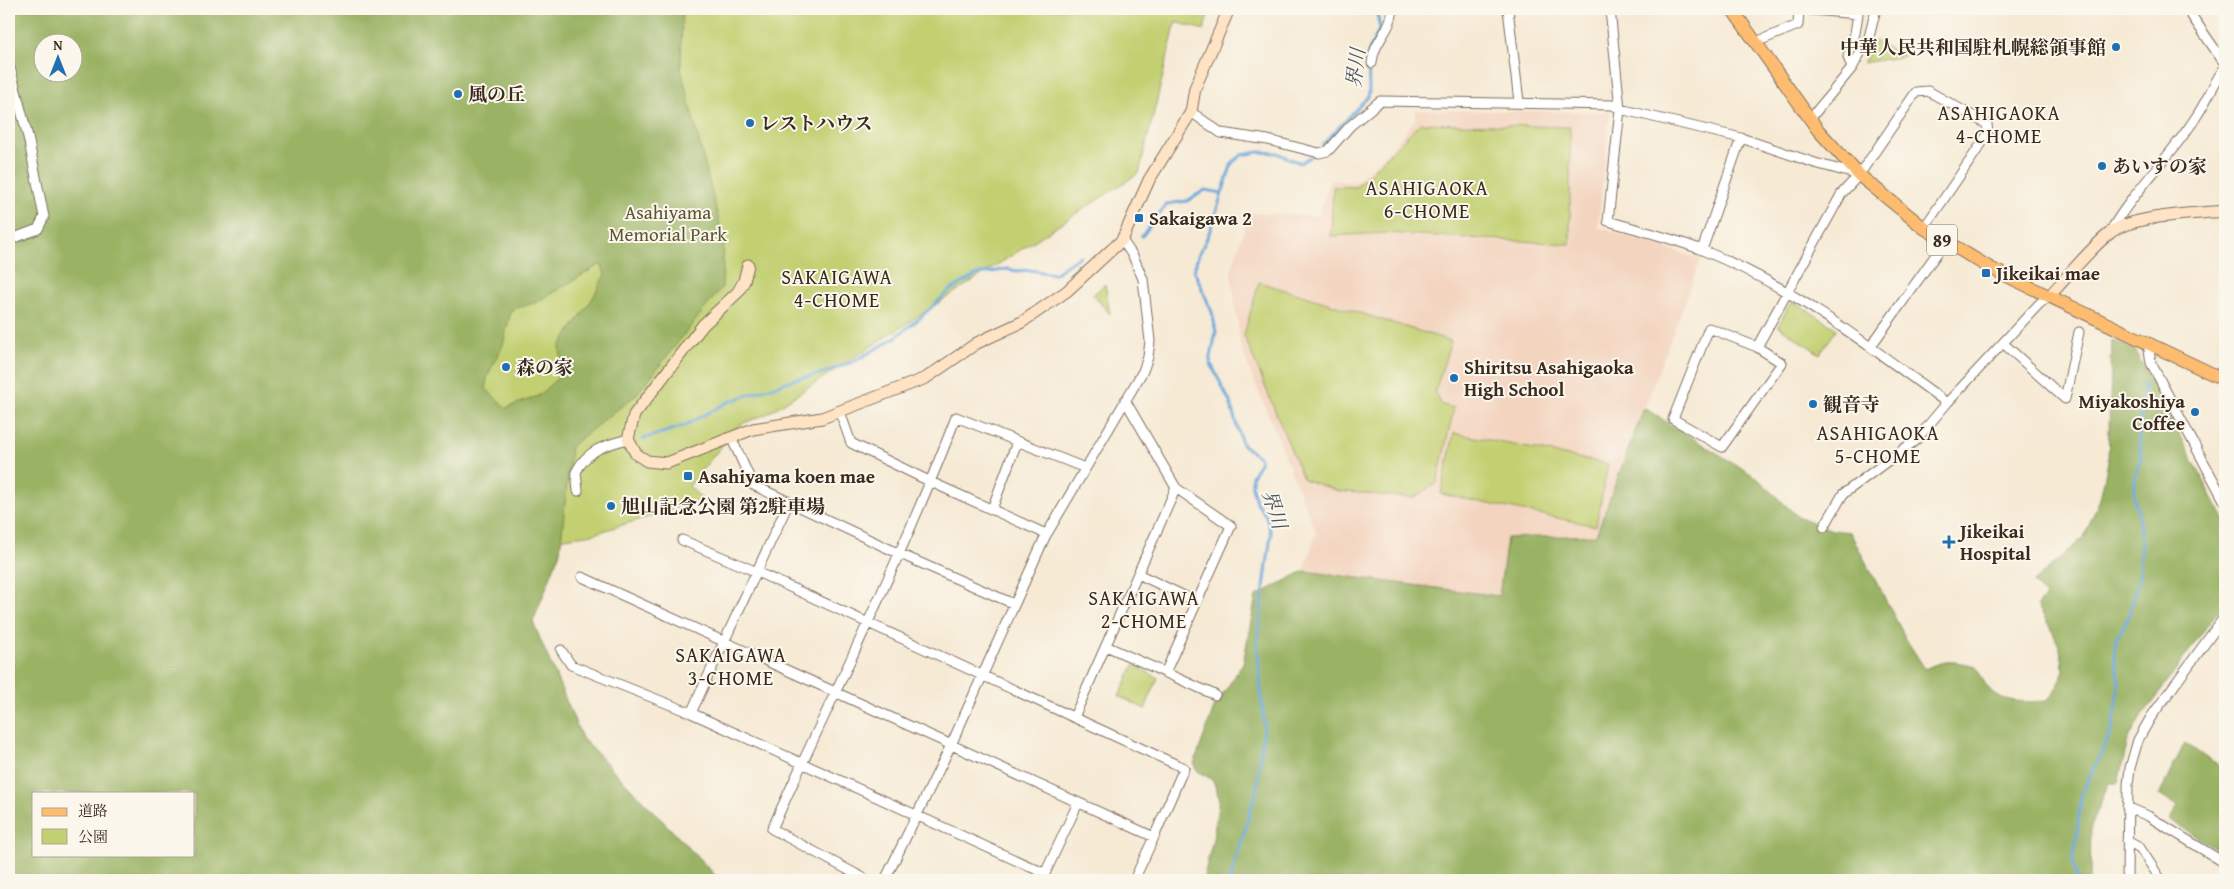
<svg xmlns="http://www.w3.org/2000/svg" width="2234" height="889" font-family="'Gentium Book Plus','Noto Serif JP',serif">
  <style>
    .built { fill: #f3d4bf }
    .green { fill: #c3d072; stroke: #7f7d48 }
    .forest { fill: #9ab264; stroke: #6a6e41; fill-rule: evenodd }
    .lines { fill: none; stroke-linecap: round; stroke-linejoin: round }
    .stream { stroke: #69a7db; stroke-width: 3 }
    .street-casing { stroke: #7c6d5e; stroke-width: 11 }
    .secondary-casing { stroke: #7c6d5e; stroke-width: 13 }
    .primary-casing { stroke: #7c6d5e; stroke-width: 14 }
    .street { stroke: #fff; stroke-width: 9 }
    .secondary { stroke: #fee4c5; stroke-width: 11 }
    .primary { stroke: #fdbc6f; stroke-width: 12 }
    .poi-dot { fill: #1f6fb2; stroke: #fbf7ec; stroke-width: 2 }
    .labels { text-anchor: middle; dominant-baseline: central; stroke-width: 4; stroke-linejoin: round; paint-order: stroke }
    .shield { fill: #fbf7ec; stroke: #75685c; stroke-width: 1 }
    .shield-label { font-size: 18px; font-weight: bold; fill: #3b2a1e }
    .poi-label { font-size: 19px; font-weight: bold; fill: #3b2a1e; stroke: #fbf7ec; text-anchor: start }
    .park-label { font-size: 19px; fill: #5d5433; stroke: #fbf7ec }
    .water-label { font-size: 20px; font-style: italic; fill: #4b5660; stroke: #fbf7ec }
    .neighbourhood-label { font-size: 20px; letter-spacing: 1px; fill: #3b2a1e; stroke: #fbf7ec }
  </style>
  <rect width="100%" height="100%" fill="#fbf7ec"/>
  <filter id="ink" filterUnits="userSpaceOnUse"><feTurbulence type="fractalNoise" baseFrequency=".02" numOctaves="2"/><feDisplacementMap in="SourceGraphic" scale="10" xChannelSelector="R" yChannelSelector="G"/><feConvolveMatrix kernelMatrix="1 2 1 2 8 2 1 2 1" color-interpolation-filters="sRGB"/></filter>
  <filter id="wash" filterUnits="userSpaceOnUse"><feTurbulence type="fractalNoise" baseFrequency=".0096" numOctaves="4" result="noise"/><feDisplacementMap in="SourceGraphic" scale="20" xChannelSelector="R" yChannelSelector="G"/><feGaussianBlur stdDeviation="1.12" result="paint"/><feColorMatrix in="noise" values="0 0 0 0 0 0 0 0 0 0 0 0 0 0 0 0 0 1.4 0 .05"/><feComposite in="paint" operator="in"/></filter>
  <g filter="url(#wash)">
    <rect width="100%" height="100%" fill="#f6ead5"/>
    <path class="built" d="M1415,110L1610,112L1598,227L1701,259L1596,535L1507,538L1499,596L1304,571L1316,532L1241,348L1231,272L1249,213L1319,216L1330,180L1356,183L1388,152L1415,120Z"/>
    <path class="green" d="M404,9H1209L1204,30L1176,22L1139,173L767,414L739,425L689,486L703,500L593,534L543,541L344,580Z
      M1875,41L1905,56L1863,63Z
      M1420,123L1570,127V244L1386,233L1331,236L1333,187H1356Z
      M1259,282L1451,341L1435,392L1442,405L1454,408L1437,483L1413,498L1338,491L1303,479L1244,335Z
      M1105,284L1110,314L1093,295Z
      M1795,302L1837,329L1820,354L1778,326L1789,305Z
      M1454,433L1608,464L1596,526L1441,494Z
      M1134,665L1158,678L1145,709L1119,696Z"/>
    <path class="forest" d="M9,9H682L681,69L724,241L722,287L636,395L571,446L560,552L533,622L582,738L720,880H9ZM42,42H72V72H42ZM601,264L605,274L593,298L560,346L562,374L538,396L506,408L486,389L487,377L503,345L511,310L537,302ZM34,793H194V855H34Z
      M2112,340L2135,351L2225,521V601L2138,722L2128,740L2118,783H2109L2091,826L2090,880H1200L1204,877L1213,839L1219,798L1213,780L1196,770L1194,764L1214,708L1243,663L1256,596L1304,571L1499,596L1507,538L1596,535L1644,408L1756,477L1797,516L1832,530L1850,532L1906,639L1925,669C1945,659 1954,661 1976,666C1980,674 1984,684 1990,690C2003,704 2029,702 2046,701C2080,670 2055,636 2037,605L2046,597L2033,582L2084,537L2100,499L2108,462Z
      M2185,743L2212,762L2225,768V854L2170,820L2177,806L2159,795Z"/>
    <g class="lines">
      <path class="stream" d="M1322,145L1368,97L1369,92L1368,53L1380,28L1376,9
        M1142,236L1167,204L1187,201L1205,190L1222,193
        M643,439L684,426L728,402L795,379L820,374L853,362L893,339L920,318L949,291L976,275L1007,269L1017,271L1029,270L1054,274L1080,256
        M1230,880L1257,788L1264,726L1257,642L1271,534L1266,516L1256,502L1252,487V476L1260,463V458L1242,444L1230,402L1210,362L1216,332L1212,312L1194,270L1198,256L1208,236L1232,163L1242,155L1259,152L1277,153L1300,163L1310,157
        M2077,880L2073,861L2082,793L2112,730L2119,683L2114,653L2117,638L2130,614L2140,573L2141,542L2138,512L2134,499L2136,473L2141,458L2139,438L2144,383"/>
    </g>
  </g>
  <g filter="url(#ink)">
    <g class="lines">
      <defs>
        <path id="street" d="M1508,9L1519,102
          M1610,9L1620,109L1608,221C1639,230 1672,238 1702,250C1792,286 1870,346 1947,403
          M1800,9L1858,14L1855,33L1848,57L1852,68
          M2187,9L2225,64
          M1756,42L1798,25L1799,9
          M1372,63C1374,40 1391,32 1393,9
          M9,64L28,137L44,217L38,229L9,240
          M1191,112L1221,133L1268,140L1319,153L1328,151L1350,126L1380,101L1613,105L1620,109L1741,138L1815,163L1859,175
          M1810,119L1852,68L1869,37L1876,9
          M2110,232C2134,190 2170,158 2196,117C2207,101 2214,82 2225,67
          M1702,250L1741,138
          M2148,343L2151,363L2225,502
          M2004,344L2065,399L2079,332
          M1871,346L1945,242
          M1757,347L1782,363L1722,447L1673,419L1709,328L1757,347L1842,193L1859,175L1916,92L1928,91L1987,124L1988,134L1924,228
          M840,412L851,443L931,482L1046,534
          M731,437L753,485L900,554L1014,604
          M578,491L576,472C587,450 605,445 628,439
          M992,509L1017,442
          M1824,527L1843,494L1916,440L1947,403L2039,304L2049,296
          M1138,574L1197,602
          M582,577L1154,837L1184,768L757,572L682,540
          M1106,646L1215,695
          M561,650L571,665L691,713L1044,873
          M1165,673L1231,526L1176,488
          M691,713L789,502
          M1074,717L1176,488L1125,400
          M2127,807L2148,816L2225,863
          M2127,841L2140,848L2161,880
          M867,880L772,829C834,692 902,558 956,417L1085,468
          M885,880L951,745L1045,537L1143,371L1148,357L1150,341L1143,279L1133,256L1122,240
          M1042,880L1078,803
          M1134,880L1154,837
          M2127,880L2128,785L2130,768L2138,740L2151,717L2225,616"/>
        <path id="secondary" d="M748,265L744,281L738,292L703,325L634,415L628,439L636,454L647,461L667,463L753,429L822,418L926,378L977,343L1022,322L1067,291L1122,240L1149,180L1191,112L1195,88L1229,9
          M2049,296C2068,277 2089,249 2110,233C2132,215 2196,214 2225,211"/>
        <path id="primary" d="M1732,9L1818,130L1859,175L1924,228L1990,268L2225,380"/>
      </defs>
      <use href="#street" class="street-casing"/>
      <use href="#secondary" class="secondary-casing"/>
      <use href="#primary" class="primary-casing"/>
      <use href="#street" class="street"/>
      <use href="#secondary" class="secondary"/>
      <use href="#primary" class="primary"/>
    </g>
  </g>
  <g class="poi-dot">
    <circle cx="2116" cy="47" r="5"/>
    <circle cx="458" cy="94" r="5"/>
    <circle cx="750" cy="123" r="5"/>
    <circle cx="2102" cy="166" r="5"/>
    <rect x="1134" y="213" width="10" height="10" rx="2.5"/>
    <rect x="1981" y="268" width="10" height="10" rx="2.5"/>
    <circle cx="506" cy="367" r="5"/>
    <circle cx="1454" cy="378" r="5"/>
    <circle cx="1813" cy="404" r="5"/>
    <circle cx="2195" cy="412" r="5"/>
    <rect x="683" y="471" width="10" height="10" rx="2.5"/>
    <circle cx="611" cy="506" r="5"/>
    <path d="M1946.5 534.5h5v5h5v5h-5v5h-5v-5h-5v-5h5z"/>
  </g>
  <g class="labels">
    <rect class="shield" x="1927" y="224.5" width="30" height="31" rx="4"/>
    <g class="shield-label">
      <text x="1942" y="240">89</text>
    </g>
    <g class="poi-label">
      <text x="2106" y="47" text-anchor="end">中華人民共和国駐札幌総領事館</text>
      <text x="468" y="94">風の丘</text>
      <text x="760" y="123">レストハウス</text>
      <text x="2112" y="166">あいすの家</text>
      <text x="1149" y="218">Sakaigawa 2</text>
      <text x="1996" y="273">Jikeikai mae</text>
      <text x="516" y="367">森の家</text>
      <text x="1464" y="367">Shiritsu Asahigaoka<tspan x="1464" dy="22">High School</tspan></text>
      <text x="2185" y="401" text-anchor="end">Miyakoshiya<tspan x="2185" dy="22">Coffee</tspan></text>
      <text x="1823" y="404">観音寺</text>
      <text x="698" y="476">Asahiyama koen mae</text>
      <text x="621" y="506">旭山記念公園 第2駐車場</text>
      <text x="1960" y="531">Jikeikai<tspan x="1960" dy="22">Hospital</tspan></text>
    </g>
    <g class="park-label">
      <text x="668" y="212">Asahiyama<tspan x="668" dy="22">Memorial Park</tspan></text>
    </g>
    <g class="water-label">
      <text transform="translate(1355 68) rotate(-83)">界川</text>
      <text transform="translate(1275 509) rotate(72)">界川</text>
    </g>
    <g class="neighbourhood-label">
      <text x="1999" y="112">ASAHIGAOKA<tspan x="1999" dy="23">4-CHOME</tspan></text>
      <text x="1427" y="187">ASAHIGAOKA<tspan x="1427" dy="23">6-CHOME</tspan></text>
      <text x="837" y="276">SAKAIGAWA<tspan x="837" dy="23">4-CHOME</tspan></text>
      <text x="1878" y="432">ASAHIGAOKA<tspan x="1878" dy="23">5-CHOME</tspan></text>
      <text x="1144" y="597">SAKAIGAWA<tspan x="1144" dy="23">2-CHOME</tspan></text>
      <text x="731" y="654">SAKAIGAWA<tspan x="731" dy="23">3-CHOME</tspan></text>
    </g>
  </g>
  <rect width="2234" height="889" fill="none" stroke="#fbf7ec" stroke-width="30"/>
  <rect x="32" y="792" width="162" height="65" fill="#fbf7ec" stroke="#aea59a"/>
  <rect x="42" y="808" width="25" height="8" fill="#fdbc6f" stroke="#aea59a"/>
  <text x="78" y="816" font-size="15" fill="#3b2a1e">道路</text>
  <rect x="42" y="829" width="25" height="15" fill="#c3d072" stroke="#aea59a"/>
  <text x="78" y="842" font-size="15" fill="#3b2a1e">公園</text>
  <g transform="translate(58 58)"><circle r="24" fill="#fbf7ec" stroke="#aea59a"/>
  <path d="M0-4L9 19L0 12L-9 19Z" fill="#1f6fb2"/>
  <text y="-8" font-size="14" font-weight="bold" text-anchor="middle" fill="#3b2a1e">N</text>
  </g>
</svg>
